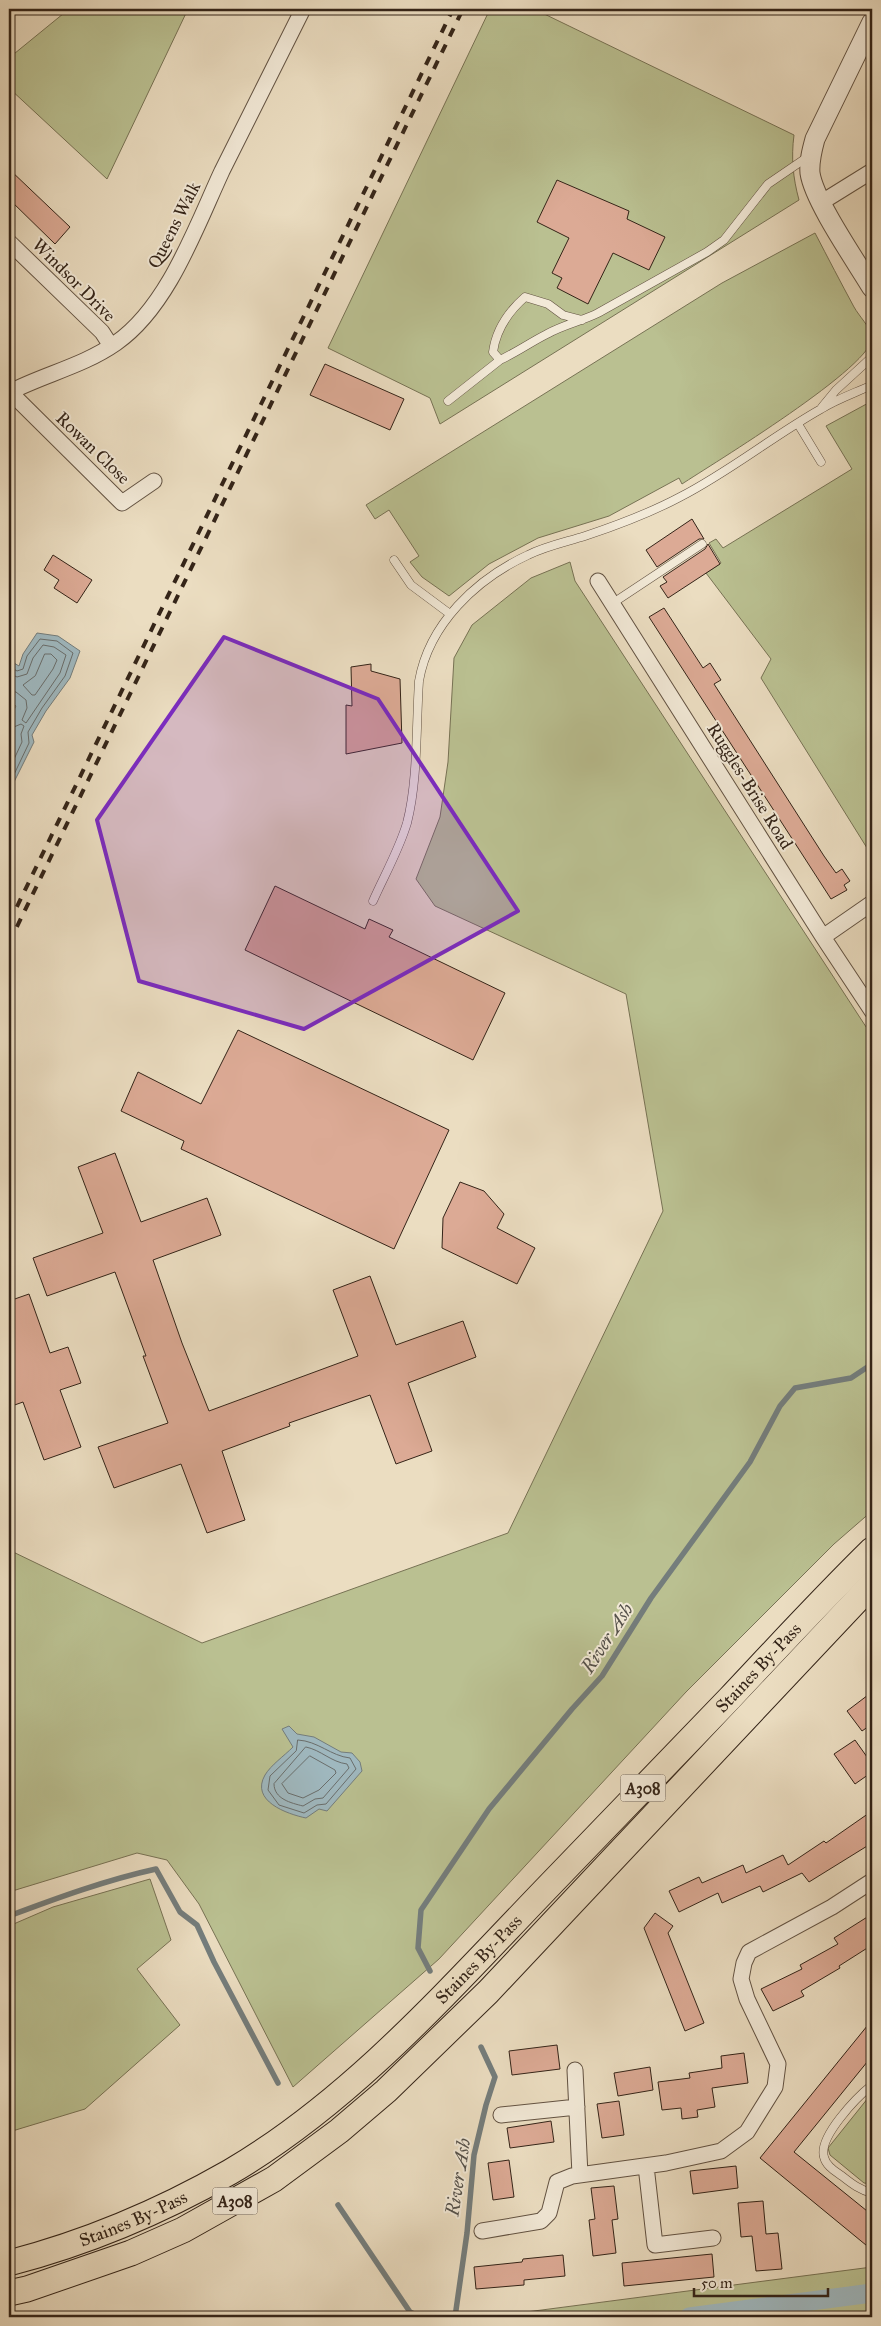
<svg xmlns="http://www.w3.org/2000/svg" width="881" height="2326" font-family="'IM FELL Great Primer',serif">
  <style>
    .green { fill: #bac091; stroke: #777254 }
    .water { fill: #9fb8bf; stroke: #747d7c }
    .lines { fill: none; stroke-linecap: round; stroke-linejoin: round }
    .shore { stroke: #6a6e6c; stroke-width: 1 }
    .stream { stroke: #747d7c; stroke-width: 5.5 }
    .canal { stroke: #9fb8bf; stroke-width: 19 }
    .building { fill: #dcaa95; stroke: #342418 }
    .service-casing { stroke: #625242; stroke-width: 9 }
    .minor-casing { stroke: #625242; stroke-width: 17 }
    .tertiary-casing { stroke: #625242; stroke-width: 21 }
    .trunk-casing { stroke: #342418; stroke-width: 27 }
    .service { stroke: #f2e9d7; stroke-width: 8 }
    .minor { stroke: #f2e9d7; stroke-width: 15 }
    .tertiary { stroke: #f2e9d7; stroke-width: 19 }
    .trunk { stroke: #ebddc1; stroke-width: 25 }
    .rail { stroke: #342418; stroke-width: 4; stroke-dasharray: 9 9; stroke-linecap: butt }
    .marked { fill: #7b2cbf; fill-opacity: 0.2; stroke: #7b2cbf; stroke-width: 4; stroke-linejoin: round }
    .labels { text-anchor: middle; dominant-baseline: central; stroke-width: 4; stroke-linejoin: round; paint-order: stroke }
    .shield { fill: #f2e9d7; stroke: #6d5f51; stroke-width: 1 }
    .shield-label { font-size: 16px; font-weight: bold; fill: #342418 }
    .street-label { font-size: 18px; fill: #342418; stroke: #f2e9d7 }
    .water-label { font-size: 19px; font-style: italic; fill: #54504a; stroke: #f2e9d7 }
  </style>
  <rect width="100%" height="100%" fill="#ebddc1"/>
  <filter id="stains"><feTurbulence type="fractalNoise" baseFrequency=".004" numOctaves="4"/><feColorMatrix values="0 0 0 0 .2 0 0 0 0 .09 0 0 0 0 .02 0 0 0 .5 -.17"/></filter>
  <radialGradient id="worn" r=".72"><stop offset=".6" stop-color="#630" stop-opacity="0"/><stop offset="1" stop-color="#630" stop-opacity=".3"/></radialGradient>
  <path class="green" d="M69,9H188L107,179L9,88V58Z
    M490,9H534L794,135C791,158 793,178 799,200L440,424L430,398L328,348Z
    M815,233C828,258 841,283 854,307C859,316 870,327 872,336C878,364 709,466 682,484L679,478L609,516L538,538L489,564L449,596L422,577L410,562L419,556L389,510L375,519L366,505L722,283Z
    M872,401V856L761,678L771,659L706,573L721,563L709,543L716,539L723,548L852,469L826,426Z
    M570,562L575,581L872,1036V1511L834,1544L686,1692L439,1959L293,2087L199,1904L167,1860L137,1853L9,1892V1550L202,1643L508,1533L663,1211L626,994L435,906L416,879L440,817L448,762L454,658L472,625L531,578Z
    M150,1879L171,1940L137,1969L180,2025L85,2109L9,2132V1926L53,1907Z
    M872,2093V2184L864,2183L830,2155L828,2148Z
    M872,2267V2317H488Z"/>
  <path class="water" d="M37,633L58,636L80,651L70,678L46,711L32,735L34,742L9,792V719L16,706L9,701V660L19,666L23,654Z
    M289,1726L297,1734L314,1737L341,1752L352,1753L360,1762L362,1771L327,1811L319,1809L306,1818C287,1814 250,1801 265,1775C271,1765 284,1756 293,1747L282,1729Z"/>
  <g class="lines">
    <path class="shore" d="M45,654H51L57,660L53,669L35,695H32L23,685L35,676Z
      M9,666L17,671L23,669L27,656L40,639L57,641L73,653L65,676L42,708L28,732L29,743L9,785
      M9,673L17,677L27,674L33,658L43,645L54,647L66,655L60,673L26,723L22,720L27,708L26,700L16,692L9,691
      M9,729L21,724L24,726L21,734L22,742L9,770
      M298,1740C318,1741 331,1756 350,1758L356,1769L326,1804L317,1805L304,1813L279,1805L268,1790L270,1776L296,1751Z
      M306,1747C321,1750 331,1762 347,1764L349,1768L323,1798L315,1799L303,1806C291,1803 274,1799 274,1784Z
      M310,1756L335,1770L336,1773L319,1790L303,1798L288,1793L282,1784Z"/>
    <path class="stream" d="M9,1916C57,1898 106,1880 156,1869L180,1912L197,1925L214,1962L278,2083
      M430,1971L418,1948L421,1910L489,1809L572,1709L602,1676L651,1598L750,1462L780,1406L795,1388L851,1378L872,1364
      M338,2205L410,2312L420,2317
      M455,2317L467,2233L474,2155L486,2105L495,2077L481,2047"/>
    <path class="canal" d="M689,2317L872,2293"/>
  </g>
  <path class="building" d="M9,169L70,227L55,244L9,199Z
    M557,180L629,211L627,219L665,237L649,270L613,253L588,304L557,288L562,278L552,273L569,238L537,222Z
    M325,364L404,399L390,430L310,395Z
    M692,519L704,539H699L657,567L646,550Z
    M708,544L720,564L668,598L660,586L667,582L663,577L705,549Z
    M53,555L92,580L77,603L54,588L59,580L44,570Z
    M664,608L703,668L710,663L721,680L714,684L824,856L836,873L842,869L850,881L844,885L847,890L831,899L649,617Z
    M371,664V671L400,679L402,743L346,754V705L352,706L351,667Z
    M275,886L365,929L369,919L393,930L389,937L505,993L473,1060L245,950Z
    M238,1030L449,1130L394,1249L181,1149L184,1141L121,1111L138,1072L201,1104Z
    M115,1153L141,1222L207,1198L221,1235L153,1260L182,1343L209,1411L358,1356L333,1290L370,1276L396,1345L463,1321L476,1357L408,1383L432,1451L396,1464L370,1395L289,1423L290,1426L222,1451L245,1520L207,1533L181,1464L114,1488L98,1447L168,1423L143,1356H146L115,1272L47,1296L33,1258L103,1233L78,1167Z
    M460,1182L484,1191L504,1214L497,1228L535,1248L517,1284L442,1248L443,1218Z
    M29,1294L50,1353L68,1347L81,1383L60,1390L81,1447L44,1460L23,1402L9,1407V1301Z
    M872,1692V1724L862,1731L847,1711Z
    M855,1740L872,1764V1772L855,1784L834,1754Z
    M872,1811V1843L809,1882L802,1873L763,1892L760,1886L722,1903L718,1893L679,1912L669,1891L699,1877L702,1883L743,1865L746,1873L783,1855L788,1865L824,1841L826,1843Z
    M655,1913L673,1926L668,1933L704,2023L685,2031L644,1928Z
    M872,1914V1945L839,1966L840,1968L801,1991L804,1996L773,2011L761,1989L802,1969L800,1965L838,1944L834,1938Z
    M872,2020V2056L794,2152L872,2215V2250L760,2158Z
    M557,2045L560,2069L512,2075L509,2051Z
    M744,2053L748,2083L712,2088L715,2107L697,2110L698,2117L682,2119L681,2108L662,2110L658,2082L690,2078L689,2073L722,2068L721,2056Z
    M650,2067L653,2090L618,2096L614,2073Z
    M619,2101L624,2135L602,2138L597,2104Z
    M551,2121L554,2142L510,2148L507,2128Z
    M509,2160L514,2197L493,2200L488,2163Z
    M736,2166L738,2188L693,2194L690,2171Z
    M614,2186L618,2219L612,2220L616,2253L593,2256L589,2220L595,2219L591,2188Z
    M763,2201L766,2234L778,2233L782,2269L756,2271L752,2236L741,2237L738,2203Z
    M712,2254L714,2277L624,2286L622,2263Z
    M563,2255L565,2276L524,2280V2285L476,2289L474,2267L522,2262L523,2259Z"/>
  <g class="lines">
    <defs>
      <path id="service" d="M582,320L563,315L548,304L525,297C508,312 496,330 493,352L500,360C517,352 531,342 547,334C563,325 582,321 598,313L707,252L724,240L768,184L809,156
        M448,401L500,360
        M822,407L836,390L872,357
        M798,424L821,462
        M394,560L411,585L450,614
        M613,603L702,544
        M373,901C384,876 399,850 407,823C418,781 416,726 419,681C429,624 476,579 528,555C546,546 566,542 585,536C618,525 650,513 680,497C729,472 773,436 821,409C837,399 855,393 872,385
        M872,2085C857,2097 818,2137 824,2157C826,2166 835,2171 842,2176C852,2184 860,2190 872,2193"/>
      <path id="minor" d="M822,202L872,171
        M9,242L102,332L111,346
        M154,481L122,503L10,392C45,374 83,366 116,343C168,307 196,227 222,171C249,117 276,63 303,9
        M598,581L823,937L872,1011
        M823,937L872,903
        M575,2070L580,2175
        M501,2115L577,2107
        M646,2166L655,2245L713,2238
        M482,2231L541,2221L549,2213L557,2182L572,2176L666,2163L721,2151L747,2132L775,2087L778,2064L747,1999L741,1979L744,1963L749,1952L832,1907L872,1881"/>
      <path id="tertiary" d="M872,22L815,139C812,150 809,161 810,173C814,201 856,261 872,288"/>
      <g id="trunk">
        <path id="s1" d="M9,2263C86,2243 160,2212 230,2172C351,2101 447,1992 544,1891C606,1827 668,1762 730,1698C777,1648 823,1598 872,1550"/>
        <path d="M9,2293L27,2289L131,2253L183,2230L274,2179L339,2131L386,2091L488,1992L872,1584"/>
      </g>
    </defs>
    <use href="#service" class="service-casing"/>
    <use href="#minor" class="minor-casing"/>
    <use href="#tertiary" class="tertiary-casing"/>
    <use href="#trunk" class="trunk-casing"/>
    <use href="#service" class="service"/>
    <use href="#minor" class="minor"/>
    <use href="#tertiary" class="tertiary"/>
    <use href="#trunk" class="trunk"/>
    <path class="rail" d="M9,923L453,9
      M9,943L463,9"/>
  </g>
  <path class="marked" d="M224,637L378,699L518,911L304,1029L139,981L97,820Z"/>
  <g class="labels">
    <g class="shield">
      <rect x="620.5" y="1774.5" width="45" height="27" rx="4"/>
      <rect x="212.5" y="2187.5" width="45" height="27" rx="4"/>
    </g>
    <g class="shield-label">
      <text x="643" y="1788">A308</text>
      <text x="235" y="2201">A308</text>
    </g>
    <g class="street-label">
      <text transform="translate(174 225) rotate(-63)">Queens Walk</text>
      <text transform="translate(74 280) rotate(45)">Windsor Drive</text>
      <text transform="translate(93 448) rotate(44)">Rowan Close</text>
      <text transform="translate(750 786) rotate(58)">Ruggles-Brise Road</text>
      <text stroke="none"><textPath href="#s1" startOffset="972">Staines By-Pass</textPath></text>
      <text stroke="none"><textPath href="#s1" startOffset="568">Staines By-Pass</textPath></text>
      <text stroke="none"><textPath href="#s1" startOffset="132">Staines By-Pass</textPath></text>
    </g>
    <g class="water-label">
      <text transform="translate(607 1638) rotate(-57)">River Ash</text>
      <text transform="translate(458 2177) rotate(-81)">River Ash</text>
    </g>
  </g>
  <rect width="881" height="2326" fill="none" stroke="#ebddc1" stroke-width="30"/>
  <rect x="10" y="10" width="861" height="2306" fill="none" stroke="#342418" stroke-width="2.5"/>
  <rect x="15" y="15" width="851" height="2296" fill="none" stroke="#342418"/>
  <path d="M694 2288v8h134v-8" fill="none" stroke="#342418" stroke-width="2.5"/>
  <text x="701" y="2288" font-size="15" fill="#342418" stroke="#f2e9d7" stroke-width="4" paint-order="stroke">50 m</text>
  <rect width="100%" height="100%" filter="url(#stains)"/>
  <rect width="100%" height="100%" fill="url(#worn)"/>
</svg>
